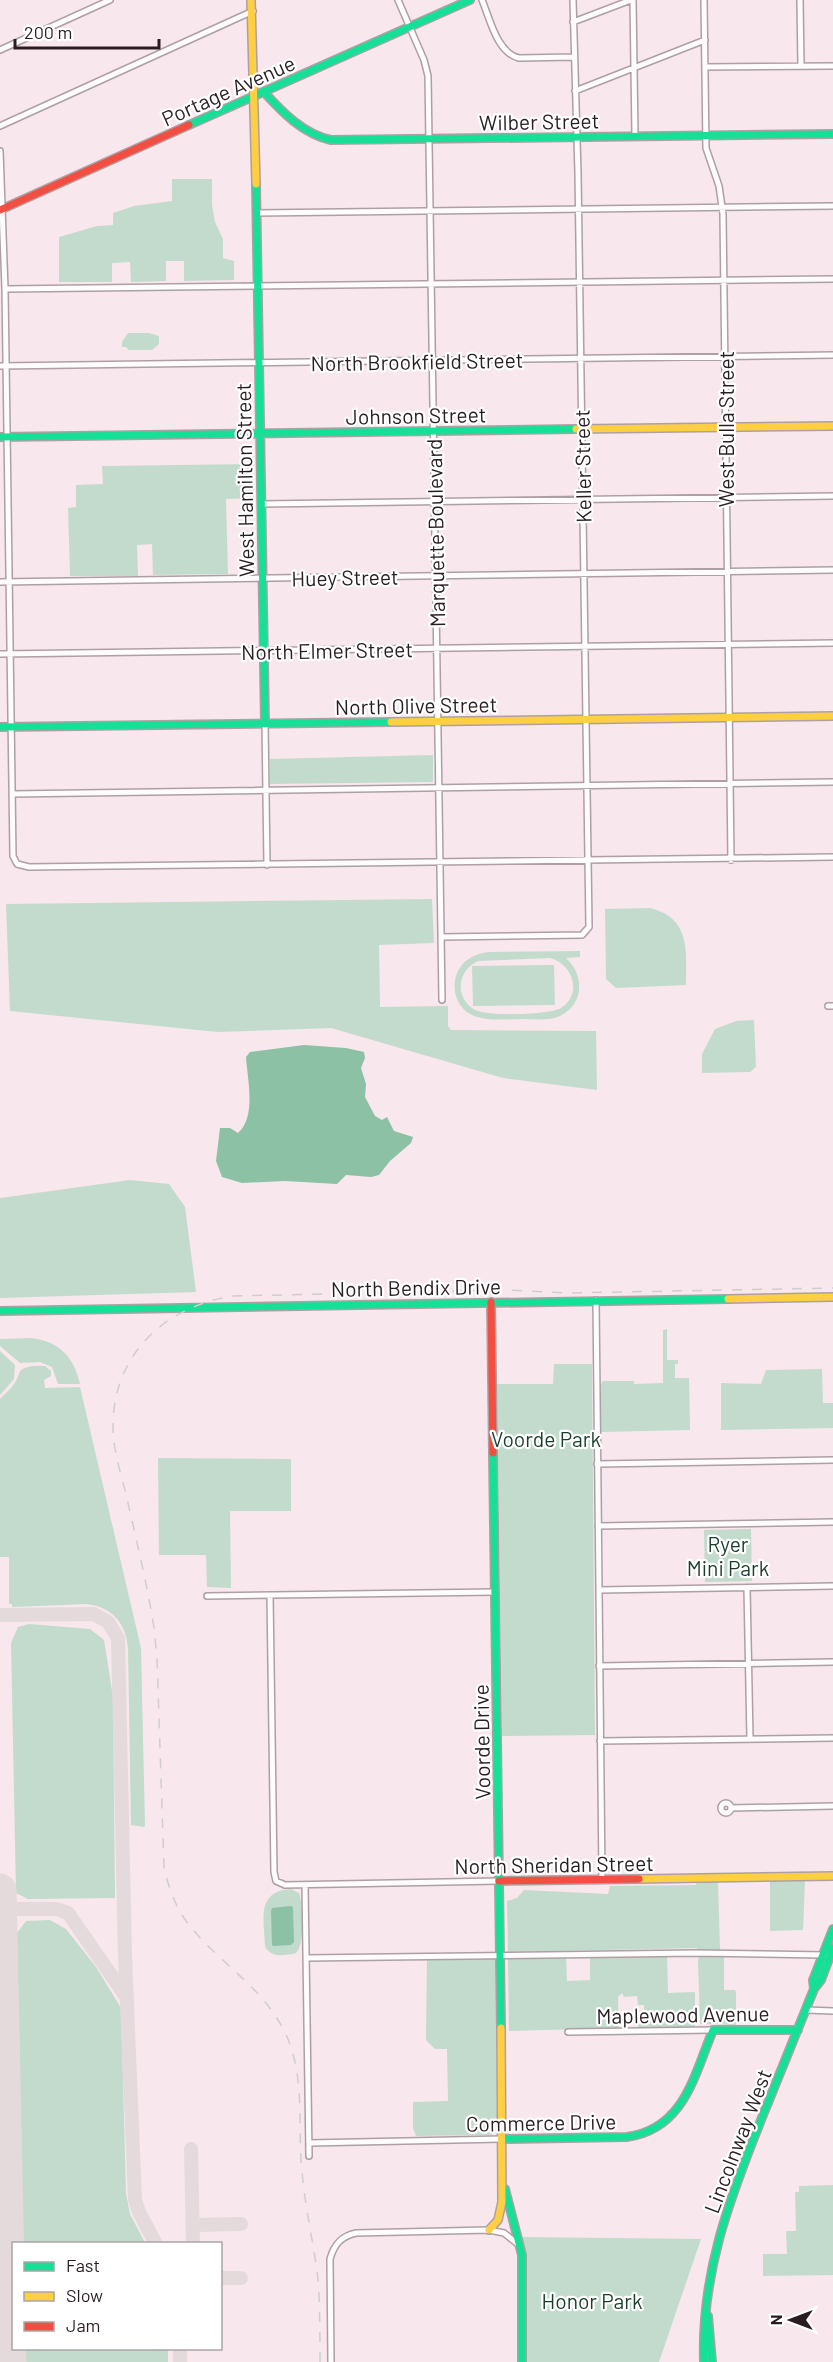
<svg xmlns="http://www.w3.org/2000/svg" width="833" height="2362" font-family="Barlow,sans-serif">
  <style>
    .green { fill: #c3dbcc; fill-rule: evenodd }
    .water { fill: #8cc1a6 }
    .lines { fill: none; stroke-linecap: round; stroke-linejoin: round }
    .taxiway { stroke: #e4dadc; stroke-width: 14 }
    .runway { stroke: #e4dadc; stroke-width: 33 }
    .street-casing { stroke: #ada0a4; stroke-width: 8 }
    .fast-casing { stroke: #ada0a4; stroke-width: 10 }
    .slow-casing { stroke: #ada0a4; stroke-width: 10 }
    .jam-casing { stroke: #ada0a4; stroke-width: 10 }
    .street { stroke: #fefbfc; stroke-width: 5 }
    .fast { stroke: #16e098; stroke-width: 7 }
    .slow { stroke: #ffcf43; stroke-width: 7 }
    .jam { stroke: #f24e42; stroke-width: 7 }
    .rail { stroke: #d1cdcd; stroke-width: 1.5; stroke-dasharray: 10 10; stroke-linecap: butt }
    .labels { text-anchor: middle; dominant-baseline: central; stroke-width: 4.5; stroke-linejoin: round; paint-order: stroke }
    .street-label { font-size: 21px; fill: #2a1d21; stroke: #fff }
    .park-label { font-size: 21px; fill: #193e2c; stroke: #fff }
  </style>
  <rect width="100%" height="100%" fill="#f8e7ec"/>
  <path class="green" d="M172,179H212V205L215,222L223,239V258L234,261V280L184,281V261H166V281L131,282L130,262L112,263V282H59V237L97,226L113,225V213L134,206L172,201Z
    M128,333H149L159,336V344L152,350H129L126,347H122V342Z
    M254,464V498L226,499L228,574L153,575L152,544L137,545L138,576H70L68,508L76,507V485L103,484L102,466Z
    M433,755V782L270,784V759Z
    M432,899L434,943L379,945L380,1007L448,1006V1026L451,1030L596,1031L597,1090L503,1078L331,1028L218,1032L10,1011L6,904Z
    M650,908C691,918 686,951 686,985L616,988L606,979L605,909Z
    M580,951V957L566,958C584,974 585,1004 560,1016C549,1021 535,1019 523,1019C500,1019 468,1025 457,999C454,991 454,983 456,976C461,961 473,954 488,952ZM550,958C573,964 583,994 561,1008C550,1015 491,1016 478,1011C469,1008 463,1000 461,991C459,977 467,966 478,961Z
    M554,965L555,1005L473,1006L472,966Z
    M754,1020L756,1067L750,1072L702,1073V1054L715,1029L736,1021Z
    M130,1180L169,1184L185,1207L196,1292L0,1298V1198Z
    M667,1329V1360H678V1364H675V1378H689L690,1430L601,1432V1384L603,1381H634V1384L663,1383V1330Z
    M32,1338C60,1342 74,1357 80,1384H58L52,1367L40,1362L20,1363L0,1346V1339Z
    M0,1351L15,1365L14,1379L0,1395Z
    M554,1364H592L595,1735L502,1736L497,1384H553Z
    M33,1366H45L51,1371V1376L44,1380L45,1388L80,1387L141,1648L145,1825L144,1827L131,1825L128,1648C126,1623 112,1607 87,1604L12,1607V1604H9V1557H0V1399C4,1394 10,1390 14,1384C22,1373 15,1369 33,1366Z
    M822,1369L823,1403H833V1428L721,1430V1383L761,1384L766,1370Z
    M158,1458L291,1459V1511H230L231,1588L207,1587L206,1555H159Z
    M751,1529L752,1581L705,1582L704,1530Z
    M29,1624L90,1629L104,1640L113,1697L115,1898L28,1899L16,1893L11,1643L18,1627Z
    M805,1880L803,1930L770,1931V1881Z
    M697,1881H718L720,1950H697V1948L508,1952L507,1901L517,1898L524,1890L608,1894L610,1886L696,1885Z
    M291,1889L299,1893C303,1904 305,1945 296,1953C284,1956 270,1958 265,1946C264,1920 256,1891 291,1889Z
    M50,1920L66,1929L96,1967L121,2008L126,2194L130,2214L145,2243H23L17,1933L26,1921Z
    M640,1955L667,1956L668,1993L695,1992V2027L638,2028V2011H644V2005H638L637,1996L624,1997L622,1993L618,1997L619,2028L509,2031L508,1957L566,1956L567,1981L590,1980V1956Z
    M700,1955H724V1990H735L736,1992V2025L700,2024L698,1960Z
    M493,1957L496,1961L497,2130L491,2135L416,2136L413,2128V2102L448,2101L447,2049H435L426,2040L427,1958Z
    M833,2185V2275L763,2276V2254H787L786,2231H796L795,2192H799V2186Z
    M520,2237L701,2239L659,2362H522Z
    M25,2349H168V2362H25Z"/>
  <path class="water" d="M304,1045L346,1048L364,1052L365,1058L361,1068L366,1084L365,1097L375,1116L382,1120L387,1117L394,1131L413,1137L411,1143L390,1161L379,1175L371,1177L346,1175L337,1184L285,1181L242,1183L222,1177L216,1161L220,1128H230L238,1133C257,1117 247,1077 246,1057L250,1052Z
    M290,1906L293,1907L294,1942L291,1945L274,1946L272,1945L271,1911L272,1908Z"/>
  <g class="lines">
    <path class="taxiway" d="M0,1615L94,1614L108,1622L118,1638L125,1956L135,2200L139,2212L156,2244
      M1,1929L6,1915L12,1909H57L68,1913L127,1998
      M191,2149L193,2244
      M193,2229L199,2225L241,2224
      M220,2278H241
      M180,2348V2362"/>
    <path class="runway" d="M0,1890L10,2362"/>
    <defs>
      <path id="street" d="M398,0L424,60L428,76L442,1000
        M482,0C490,19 497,53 519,58L574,57
        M633,0L635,136
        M704,0L706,148L719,186L723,214L731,860
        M800,0L801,66
        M573,22L631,0
        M0,50L110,0
        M705,67L833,66
        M575,91L705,40
        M0,126L253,11
        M0,151L5,289L13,856L17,864L29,867L833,857
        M256,213L833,206
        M5,289L833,279
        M0,366L833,355
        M261,504L833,496
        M0,582L833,570
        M0,654L833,643
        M265,723L267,865
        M12,794L833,782
        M441,937L582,935L589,927L578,173L573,0
        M828,1006H833
        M596,1300L602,1879
        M597,1464L833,1460
        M598,1526L833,1522
        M747,1588L750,1739
        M599,1590L833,1586
        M270,1595L274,1872L276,1881L285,1885L499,1881
        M207,1596L495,1592
        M599,1666L833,1662
        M600,1741L833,1738
        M721 1808a5 5 0 1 1 10 0a5 5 0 1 1-10 0Z
        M731,1808L833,1806
        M305,1885L309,2156
        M306,1958L696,1953L826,1955
        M806,2010L833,2011
        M568,2032L713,2030
        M309,2143L502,2139
        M331,2362L330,2259C334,2245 341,2236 356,2233L489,2230L504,2233L519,2245"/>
      <path id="fast" d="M263,91C282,112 303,134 331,140L833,134
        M189,125L470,0
        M256,184L265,723
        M0,437L576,429
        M0,727L391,722
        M0,1311L728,1299
        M493,1453L501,2028
        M814,1989L813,1980L833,1929
        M502,2139L627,2137C684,2129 694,2076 713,2030H798
        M505,2189L522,2255V2362
        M708,2316L712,2362
        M704,2362C701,2274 729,2200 761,2120C779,2076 796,2033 814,1989L821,1980L833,1948"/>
      <path id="slow" d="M251,0L256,184
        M576,429L833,426
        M391,722L833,716
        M728,1299L833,1297
        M639,1879L833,1876
        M489,2230L498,2220L502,2202L501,2028"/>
      <path id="jam" d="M0,210L189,125
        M491,1302L493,1453
        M499,1881L639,1879"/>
    </defs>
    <use href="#street" class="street-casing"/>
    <use href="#fast" class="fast-casing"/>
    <use href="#slow" class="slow-casing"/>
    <use href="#jam" class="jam-casing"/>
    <use href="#street" class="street"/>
    <use href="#fast" class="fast"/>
    <use href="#slow" class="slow"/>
    <use href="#jam" class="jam"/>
    <path class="rail" d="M320,2362C320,2335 320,2307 318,2280C314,2244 305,2208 302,2172C297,2123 307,2070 281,2025C257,1982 212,1958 184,1918C174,1903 168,1885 164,1868L157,1658L154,1628C147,1583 136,1539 126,1494C120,1471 112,1446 113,1422C115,1352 167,1306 233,1296L507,1290L567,1293L833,1288"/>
  </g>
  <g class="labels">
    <g class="street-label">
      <text transform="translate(228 90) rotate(-24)">Portage Avenue</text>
      <text transform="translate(539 121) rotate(-1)">Wilber Street</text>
      <text transform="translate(417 361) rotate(-1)">North Brookfield Street</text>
      <text transform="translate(416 415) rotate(-1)">Johnson Street</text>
      <text transform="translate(725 429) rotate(-90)">West Bulla Street</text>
      <text transform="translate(582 466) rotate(-91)">Keller Street</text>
      <text transform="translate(244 480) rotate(-91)">West Hamilton Street</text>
      <text transform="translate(435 533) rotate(-91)">Marquette Boulevard</text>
      <text transform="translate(345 577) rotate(-1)">Huey Street</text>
      <text transform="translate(327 650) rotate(-1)">North Elmer Street</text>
      <text transform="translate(416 705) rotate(-1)">North Olive Street</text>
      <text transform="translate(416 1287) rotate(-1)">North Bendix Drive</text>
      <text transform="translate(481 1742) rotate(-91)">Voorde Drive</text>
      <text transform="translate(554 1864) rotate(-1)">North Sheridan Street</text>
      <text transform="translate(683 2014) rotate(-1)">Maplewood Avenue</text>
      <text transform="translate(541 2122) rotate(-1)">Commerce Drive</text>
      <text transform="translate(737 2141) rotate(-69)">Lincolnway West</text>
    </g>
    <g class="park-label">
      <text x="546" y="1438">Voorde Park</text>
      <text x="728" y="1543">Ryer<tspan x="728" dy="24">Mini Park</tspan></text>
      <text x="592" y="2300">Honor Park</text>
    </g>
  </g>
  <rect x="12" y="2242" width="210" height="108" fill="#ffffff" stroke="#aaa5a6" stroke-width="1.5"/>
  <rect x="24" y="2262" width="30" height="9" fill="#16e098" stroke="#aaa5a6" stroke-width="1.5"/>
  <text x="66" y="2272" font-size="18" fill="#2a1d21">Fast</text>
  <rect x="24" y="2292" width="30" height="9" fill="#ffcf43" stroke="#aaa5a6" stroke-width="1.5"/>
  <text x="66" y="2302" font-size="18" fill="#2a1d21">Slow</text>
  <rect x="24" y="2322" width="30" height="9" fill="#f24e42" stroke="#aaa5a6" stroke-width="1.5"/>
  <text x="66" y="2332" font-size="18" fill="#2a1d21">Jam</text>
  <g transform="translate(791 2320) rotate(270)" stroke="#ffffff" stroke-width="4.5" paint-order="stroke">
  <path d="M0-4.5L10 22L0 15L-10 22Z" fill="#2a1d21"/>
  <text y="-9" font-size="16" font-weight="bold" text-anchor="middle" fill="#2a1d21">N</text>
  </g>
  <path d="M15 39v9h144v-9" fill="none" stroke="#2a1d21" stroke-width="3"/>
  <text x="24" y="39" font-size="18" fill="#2a1d21" stroke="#ffffff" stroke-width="4.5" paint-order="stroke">200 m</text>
</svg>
